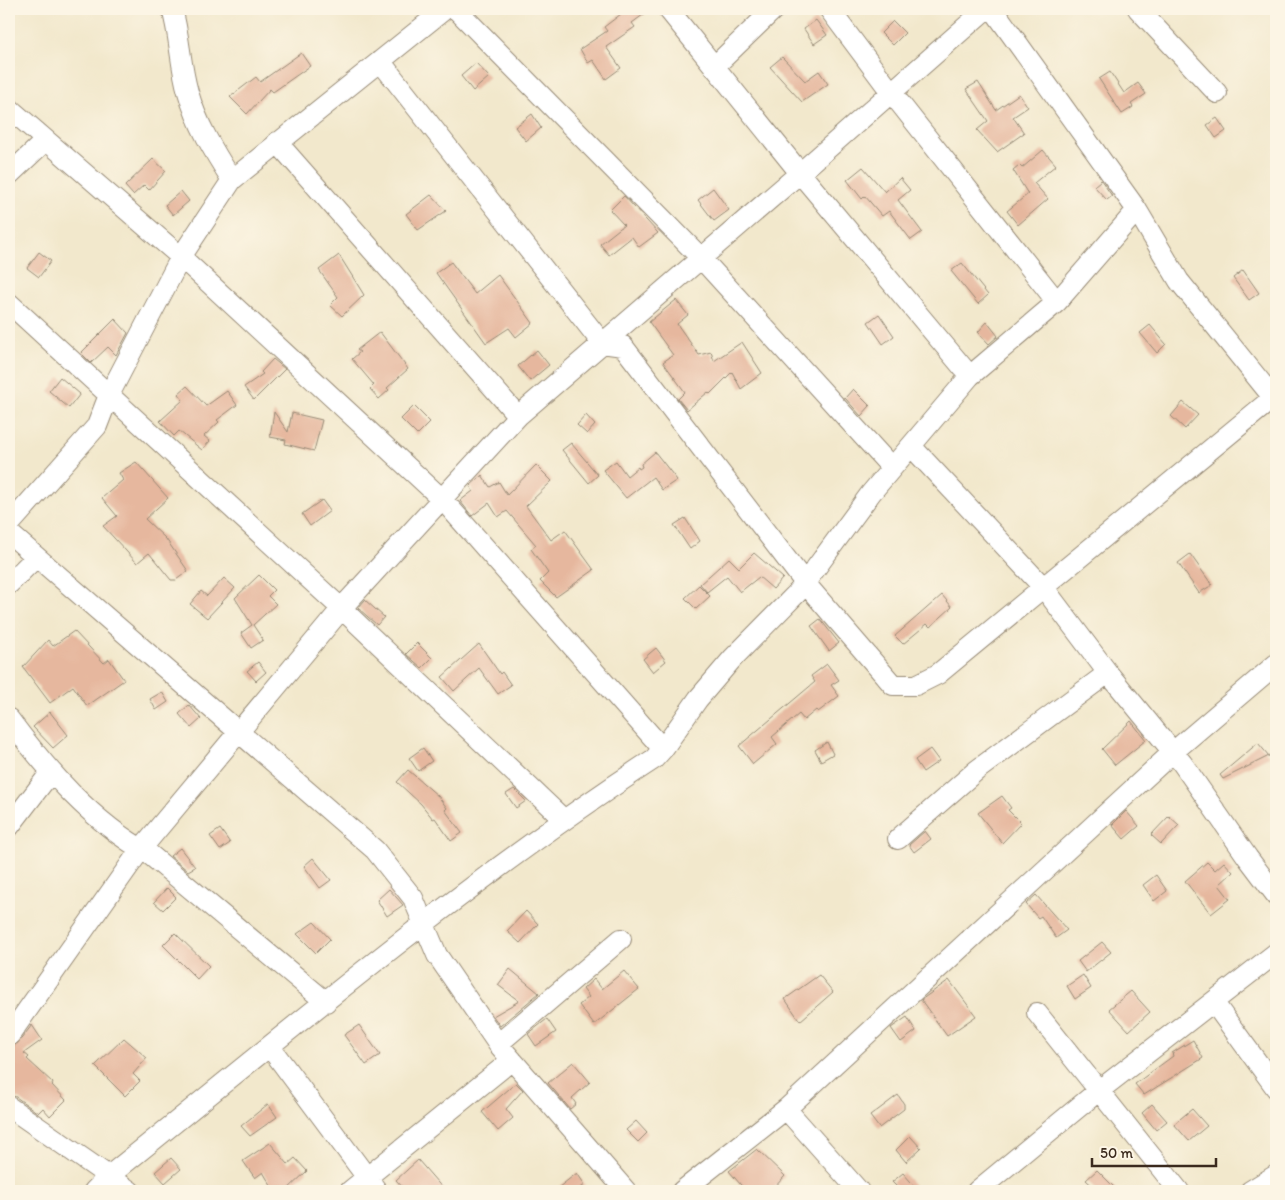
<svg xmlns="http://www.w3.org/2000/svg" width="1285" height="1200" font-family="Itim,sans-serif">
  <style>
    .building { fill: #e6b79e }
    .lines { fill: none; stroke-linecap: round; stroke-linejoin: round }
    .minor-casing { stroke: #968975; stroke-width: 22 }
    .minor { stroke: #fff; stroke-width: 20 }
  </style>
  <rect width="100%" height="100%" fill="#fcf5e5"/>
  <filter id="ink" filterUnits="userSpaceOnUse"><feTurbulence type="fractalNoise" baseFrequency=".02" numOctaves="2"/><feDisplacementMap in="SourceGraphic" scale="10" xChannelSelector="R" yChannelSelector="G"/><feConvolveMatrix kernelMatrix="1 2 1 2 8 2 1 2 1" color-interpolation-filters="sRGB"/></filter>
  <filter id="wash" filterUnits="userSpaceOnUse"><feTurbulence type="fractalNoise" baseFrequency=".0096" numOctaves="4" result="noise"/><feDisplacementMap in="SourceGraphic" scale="20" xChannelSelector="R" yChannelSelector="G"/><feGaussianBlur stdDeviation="1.12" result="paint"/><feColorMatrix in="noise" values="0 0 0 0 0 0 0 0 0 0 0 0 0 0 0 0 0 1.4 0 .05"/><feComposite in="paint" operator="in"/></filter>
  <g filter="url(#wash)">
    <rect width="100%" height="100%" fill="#f2e8cc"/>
    <g id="blocks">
      <path class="building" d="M617,9H651L632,23L635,27L606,47L621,68L606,79L593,60L588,63L580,49L607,31L604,27L621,14Z
        M816,20L827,35L814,44L804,29Z
        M893,21L905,33L893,45L881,33Z
        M301,53L310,66L273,92L270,89L247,114L230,97L256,77L260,82Z
        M782,57L805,81L819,71L828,84L802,102L770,67Z
        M476,63L489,77L473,91L461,76Z
        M1110,72L1124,93L1138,83L1146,94L1131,104L1133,107L1122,114L1099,79Z
        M978,82L996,110L1019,94L1028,107L1013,117L1024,133L997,152L977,130L988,121L966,89Z
        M532,114L541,128L526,141L515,127Z
        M1217,118L1226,131L1216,138L1207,125Z
        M1043,150L1056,165L1034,183L1048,199L1018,225L1007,211L1028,194L1013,170L1019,165L1022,168Z
        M153,159L166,171L149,190L144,185L133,195L125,186Z
        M863,167L885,192L900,178L910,190L898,200L922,232L911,240L889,211L882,216L865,196L862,199L847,180Z
        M1101,180L1112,196L1107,200L1094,186Z
        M713,188L729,210L714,221L698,200Z
        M181,191L189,201L173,215L165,205Z
        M431,195L446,211L418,230L406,214Z
        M624,196L658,233L639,247L632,237L609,255L600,244L624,225L610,210Z
        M39,252L51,261L39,277L27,268Z
        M339,255L364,295L342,316L330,305L338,297L319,270Z
        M451,262L475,294L498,275L533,323L516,337L509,328L486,343L436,273Z
        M962,263L988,295L978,304L951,271Z
        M1243,270L1259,293L1249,300L1233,278Z
        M676,300L688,315L677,324L699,355L711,352L714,361L742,342L762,373L741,389L732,372L710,394L708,392L687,410L678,399L685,392L663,362L673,355L649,322Z
        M879,314L894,336L883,344L868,322Z
        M115,319L128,333L116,355L108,347L91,363L81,353Z
        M987,322L998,336L989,344L978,332Z
        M1150,325L1166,344L1157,353L1140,333Z
        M380,332L408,369L387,388L389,390L379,399L370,389L374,385L352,359L360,352L357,350Z
        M537,350L549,365L530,381L518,366Z
        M273,359L285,369L254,400L244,387L263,374L261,372Z
        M60,377L80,394L69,408L49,391Z
        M187,386L206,406L227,391L237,405L217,420L219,422L204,436L210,441L202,450L179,431L174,436L160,421L183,400L178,394Z
        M853,389L870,406L861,416L845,398Z
        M1183,402L1198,415L1185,429L1171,416Z
        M414,406L430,422L417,435L401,419Z
        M274,412L288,432L292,413L322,420L314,451L285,444L286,440L270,437Z
        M586,415L595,425L587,434L577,425Z
        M571,443L598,475L589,483L562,450Z
        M655,452L677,480L662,490L653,477L626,498L603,470L616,461L627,476L638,467L639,469L642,467L641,464Z
        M136,462L168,498L145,519L166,539L188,571L176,580H171L149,553L137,563L103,526L117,516L102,498L123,480L119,473Z
        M536,465L552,481L526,506L551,540L565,530L594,570L556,597L540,581L548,573L531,549L536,545L507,511L498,517L489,503L472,516L460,501L473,491L470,486L482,475L490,487L499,482L507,495Z
        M322,500L330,511L310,526L302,514Z
        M685,518L700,541L690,549L674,525Z
        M754,553L783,578L773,589L759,577L740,592L727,576L707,592L700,584L729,558L739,568Z
        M1190,554L1212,585L1199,593L1178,563Z
        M259,575L274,590L268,596L276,604L253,625L263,640L251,648L241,633L252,625L235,598Z
        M224,578L235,588L207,618L190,604L201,591L207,596Z
        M699,585L710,596L696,609L685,598Z
        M942,595L952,607L930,627L927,624L903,644L895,636Z
        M365,600L384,617L377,625L358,608Z
        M820,619L839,643L829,651L811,626Z
        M74,631L104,663L109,659L124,680L87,706L73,686L50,703L23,667L48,640L53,646Z
        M417,643L432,658L422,668L406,654Z
        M479,644L500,674L502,672L511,685L498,694L479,668L454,691L442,677Z
        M656,648L666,661L653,672L643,659Z
        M258,662L266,672L256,681L247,671Z
        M827,664L839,680L831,685L839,696L818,712L816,710L804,720L799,714L772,737L777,744L753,764L739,746L815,682L811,676Z
        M162,692L168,702L156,710L150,699Z
        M189,705L201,719L191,728L179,714Z
        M50,712L68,735L53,748L33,727Z
        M1131,721L1146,740L1115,765L1102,749Z
        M827,742L833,754L821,761L815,750Z
        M1258,743L1269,756L1223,779L1220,775Z
        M423,748L432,761L418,771L409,758Z
        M930,749L939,761L923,772L915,760Z
        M408,770L438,796L447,808L445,810L462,833L451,841L435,818L433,819L421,804L397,782Z
        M514,789L526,801L516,808L506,794Z
        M1002,796L1011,808L1008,810L1021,823L1002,843L978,813Z
        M1126,811L1139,826L1124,839L1112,825Z
        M1169,816L1179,825L1161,844L1151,835Z
        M220,829L230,843L220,850L210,836Z
        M925,831L931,839L914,852L909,845Z
        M180,848L195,867L188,871L170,856Z
        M313,858L331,880L320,888L304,866Z
        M1207,862L1215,870L1224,862L1233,872L1219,885L1230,899L1211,914L1185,881Z
        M1156,875L1167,891L1154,901L1143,885Z
        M167,888L176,897L163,910L154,902Z
        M389,889L403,905L387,916L377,900Z
        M1036,895L1067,930L1056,938L1041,916L1038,918L1026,904Z
        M526,911L538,924L520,943L507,931Z
        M314,922L330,939L316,953L297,934Z
        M175,933L209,966L197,979L163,945Z
        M1102,942L1111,952L1086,972L1078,961Z
        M510,969L539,993L500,1026L493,1016L519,1001L498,985Z
        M624,971L639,989L594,1025L579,1005L589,997L583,989L594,979L602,989Z
        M819,975L833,992L800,1021L785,999Z
        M1083,975L1091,988L1075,999L1067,986Z
        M949,980L976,1016L947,1036L921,1000Z
        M1131,991L1150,1012L1129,1031L1109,1009Z
        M907,1017L916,1031L901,1042L891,1028Z
        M547,1019L556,1032L536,1046L528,1034Z
        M32,1025L42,1040L24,1053L29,1057L27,1059L53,1083L52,1085L66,1100L50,1116L43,1108L38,1113L16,1097L9,1095V1048L18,1043Z
        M359,1025L380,1055L366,1065L344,1035Z
        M124,1038L147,1058L133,1074L140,1081L125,1096L95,1066Z
        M1193,1040L1203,1058L1144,1095L1135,1084L1173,1056L1172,1053Z
        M573,1062L590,1082L572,1098L576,1104L570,1109L548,1083Z
        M516,1083L523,1090L506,1109L513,1118L498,1131L482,1112Z
        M898,1095L904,1104V1109L879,1128L870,1116Z
        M268,1104L277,1117L250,1136L241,1126Z
        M1152,1104L1167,1121L1156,1130L1142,1113Z
        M1192,1109L1207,1126L1189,1141L1174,1124Z
        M636,1121L647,1133L638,1142L626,1130Z
        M910,1136L921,1148L906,1162L896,1150Z
        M270,1143L288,1164L295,1158L307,1171L286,1191H274L263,1172L255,1178L243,1161Z
        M757,1149L785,1176L771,1191H746L729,1171Z
        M171,1158L181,1169L165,1183L155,1172Z
        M418,1160L445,1191H406L396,1180Z
        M1097,1170L1118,1191H1098L1086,1180Z
        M577,1173L585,1185L576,1191H554Z
        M903,1173L919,1191H901L892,1182Z"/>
    </g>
  </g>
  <g filter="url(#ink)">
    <use href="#blocks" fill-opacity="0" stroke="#968975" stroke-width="1"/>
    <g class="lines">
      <defs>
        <path id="minor" d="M172,9C180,36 180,65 188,92C197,124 214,152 232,180
          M456,9L701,258L892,468
          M668,9L800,173L970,376
          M829,9L891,92L1057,302
          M993,9L1137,210L1179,281L1276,401
          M1138,9L1217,93
          M380,61L602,343L623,346L805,583L893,685H916L938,674L1273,398
          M714,67L774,9
          M9,108L181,257L442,499L663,749
          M277,142L518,416
          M9,175L46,140
          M9,303L342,609L563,819
          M911,446L1044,588L1108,673L1182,763L1248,858L1276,895
          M9,525L97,426L109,395L181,257L232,180L445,9
          M9,533L375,850L413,898L437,955L498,1044L626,1191
          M9,584L36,557
          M9,719C47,770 92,822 148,853L326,1002
          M9,827L51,772
          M898,839L977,770L1108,673
          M1214,1003L1276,1088
          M1037,1013L1179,1191
          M9,1036L141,849L348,601L518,416L800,173L986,9
          M498,1044L621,939
          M270,1047L377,1191
          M9,1107L130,1191
          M786,1109L859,1191
          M94,1191L109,1176C287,1033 462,884 654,759L663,749L698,699L733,658L799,591L871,493L970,376L1057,302L1137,210
          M350,1191L512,1060
          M682,1191L786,1109L1173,752L1276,664
          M977,1191L1097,1092L1276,953
          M1250,1191L1276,1175"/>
      </defs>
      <use href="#minor" class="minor-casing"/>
      <use href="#minor" class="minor"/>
    </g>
  </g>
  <rect width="1285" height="1200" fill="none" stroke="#fcf5e5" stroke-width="30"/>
  <path d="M1092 1158v8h124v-8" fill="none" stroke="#3b2a1e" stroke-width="2.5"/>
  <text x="1100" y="1158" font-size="15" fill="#3b2a1e" stroke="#fcf5e5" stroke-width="4" paint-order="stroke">50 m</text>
</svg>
